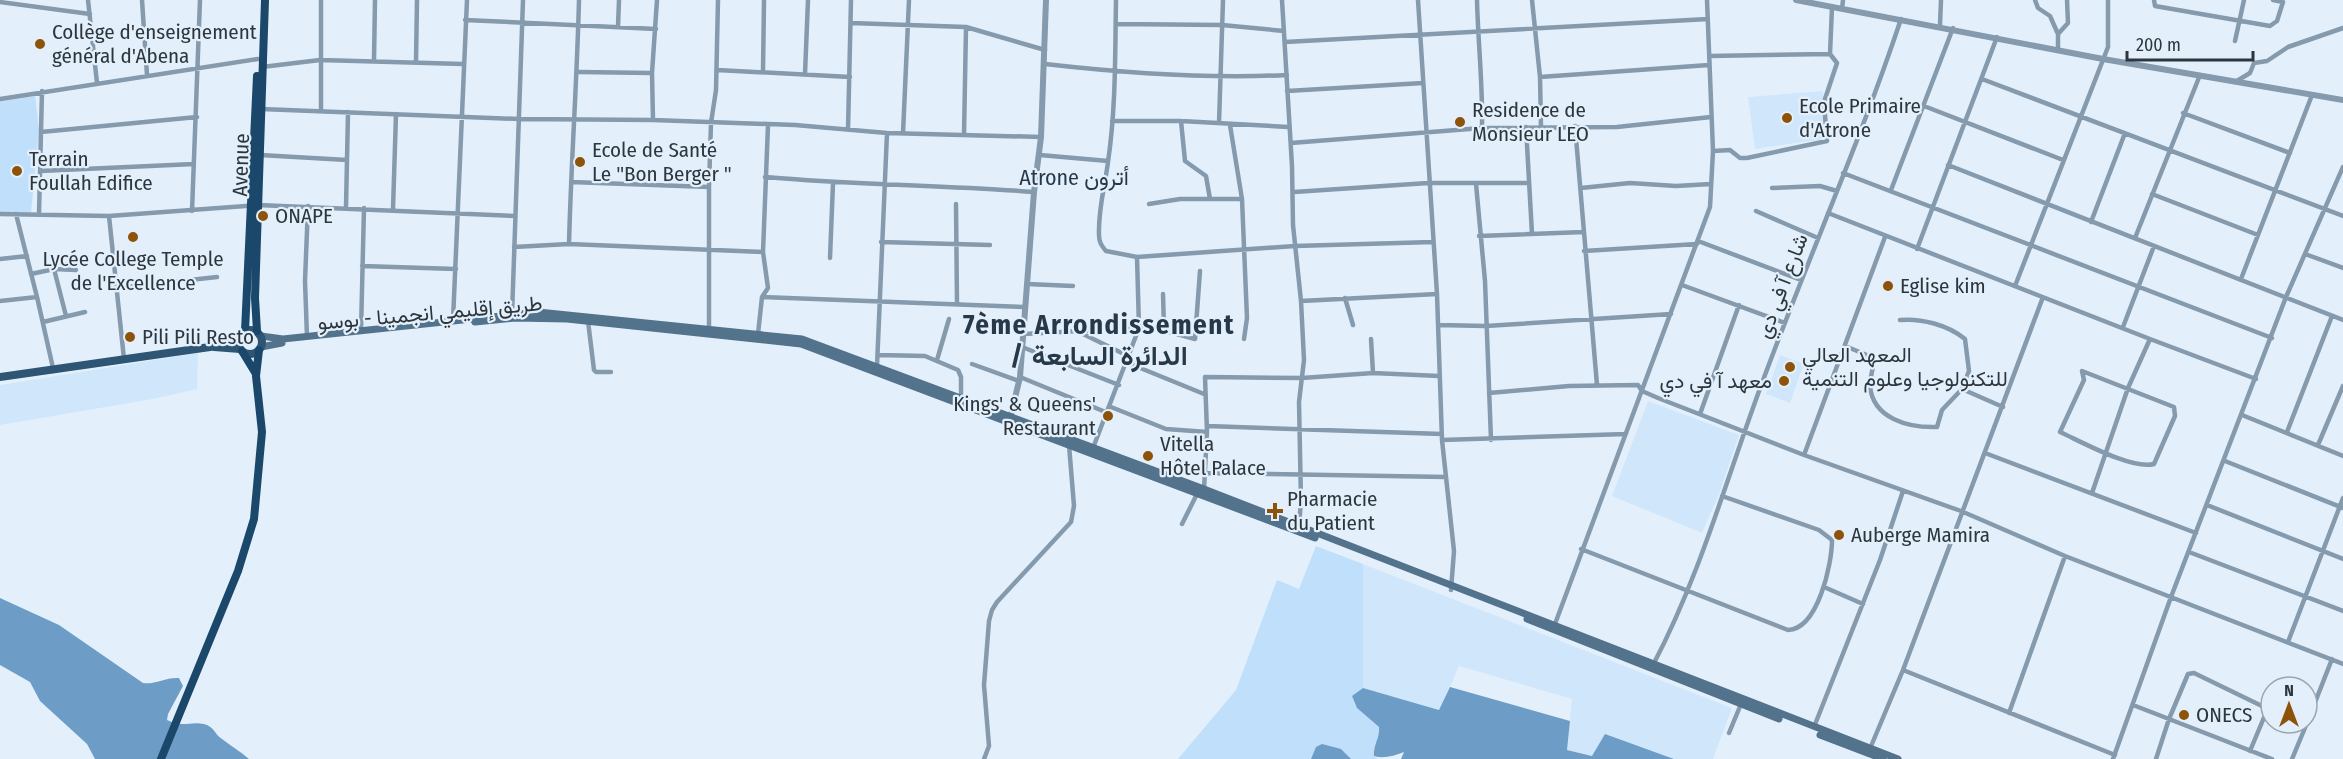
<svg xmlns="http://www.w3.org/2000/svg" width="2343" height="759" font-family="'Fira Sans Condensed',Vazirmatn,sans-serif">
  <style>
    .built { fill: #d0e7fb }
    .green { fill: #bfdffb }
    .water { fill: #6d9dc6 }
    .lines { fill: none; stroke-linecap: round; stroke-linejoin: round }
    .minor { stroke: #859aac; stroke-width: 4.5 }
    .tertiary { stroke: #859aac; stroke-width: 6 }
    .secondary { stroke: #53728c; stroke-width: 7 }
    .primary { stroke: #2e5574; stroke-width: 8 }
    .trunk { stroke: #1b486a; stroke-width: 8 }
    .poi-dot { fill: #8c5309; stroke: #e3f0fc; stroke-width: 2 }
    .labels { text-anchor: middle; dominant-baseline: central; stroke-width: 4.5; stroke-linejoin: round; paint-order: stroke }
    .poi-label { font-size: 21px; fill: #2d363d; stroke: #e3f0fc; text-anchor: start }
    .street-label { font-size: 21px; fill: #2d363d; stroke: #e3f0fc }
    .neighbourhood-label { font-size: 22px; fill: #273949; stroke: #e3f0fc }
    .district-label { font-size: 27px; font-weight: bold; letter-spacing: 1.5px; fill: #273949; stroke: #e3f0fc }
  </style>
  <rect width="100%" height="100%" fill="#e3f0fc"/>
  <path class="built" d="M1823,91V139L1755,149L1748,97Z
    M198,353L197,389L153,399L0,425V385Z
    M1780,355L1804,364L1790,403L1766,394Z
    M1648,401L1739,435L1719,494L1702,533L1612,496Z
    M1363,564L1732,708L1713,759H1674L1605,734L1593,756L1567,750L1572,699L1459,666L1440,710L1363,688Z"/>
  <path class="green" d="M35,94L39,131L31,213L0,212V101Z
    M1316,546L1363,564V688L1352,696L1357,708L1379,727C1380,738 1373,745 1374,756L1378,759H1178L1236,690L1277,580L1299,589Z"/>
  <path class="water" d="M0,598L59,625L143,683C154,685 166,677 179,678L183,686L168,714L167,720C184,728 189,721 204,724C215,727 214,734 222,739C231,746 240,751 249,759H95L87,744L40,701L30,682L0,665Z
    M1450,687L1570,721L1567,750L1592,756L1605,734L1674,759H1401L1404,752C1394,756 1383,759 1374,756C1373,745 1380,738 1379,727L1357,708L1352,696L1363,688L1439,710Z
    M1322,744L1341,749L1351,759H1311L1316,747Z"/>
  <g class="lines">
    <path class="minor" d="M88,0L97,83
      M142,0L147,75
      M321,0V111
      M1116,0C1115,54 1116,108 1108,162C1105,186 1098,209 1099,235C1099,242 1101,245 1106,251L1137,257L1295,246L1433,242
      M1282,0L1292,166L1293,225L1301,301L1304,360L1299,402L1301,501L1299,526
      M1418,0L1437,294L1442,440L1454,551L1451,590
      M1477,0C1478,43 1483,85 1482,128
      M1532,0L1540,77L1541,127
      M2035,0L2038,8L2050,16L2058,34
      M2154,0L2155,6L2270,26L2277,21L2283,2L2273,0
      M0,2L90,14
      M1842,9L1843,0
      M465,20L656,29
      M851,23L966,27L1045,50
      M1116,24L1222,25L1284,31
      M1940,25L1941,0
      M618,27L619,0
      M2235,41L2244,0
      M1285,42L1708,19
      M2058,49V34L2068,23L2067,0
      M1830,54L1832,7
      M1709,56L1830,54L1837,63L1824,102L1827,141L1747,158H1740L1730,150L1713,151
      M374,60L375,0
      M416,62L417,0
      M1045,64C1124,73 1206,79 1287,75
      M262,67L320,60L463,64
      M717,70L850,77
      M763,71L764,0
      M579,72L652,73
      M805,74L808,0
      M1540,77L1709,65
      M1982,79L2343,216
      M2235,82L2250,73L2254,63L2267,61L2288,47L2343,28
      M1287,91L1423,83
      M0,99L258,59
      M1924,106L2063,160
      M261,109L519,119L653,120L795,125L887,133L1041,137
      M2183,113L2290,153
      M653,120L652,73L657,0
      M1112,121H1181L1288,127
      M1181,121L1185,161L1206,176L1210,199
      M1219,123L1223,0
      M1230,125L1242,199L1247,318L1244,339
      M1575,126L1597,385
      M1526,127L1532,234
      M848,130L851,0
      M41,132L197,117
      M903,133L909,0
      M964,135L966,27
      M1291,143L1482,128L1617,127L1711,117
      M260,155L347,160
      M1040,155L1108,161
      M1948,165L2343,320
      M40,171L194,164
      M1843,173L2272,338
      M765,177C855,185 945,185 1034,192
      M571,182L709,187
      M1476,184L1485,281L1491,440
      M1581,188L1630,183L1676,186L1711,184
      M1772,188L1820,186L1837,191
      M1891,190L1953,28
      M1294,192L1428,183H1528
      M2152,194L2258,235
      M956,204L957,304
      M1149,204L1180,199H1242
      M346,207L348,112
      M393,209L396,114
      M192,211L200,0
      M1756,211L1818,238
      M1828,213L2150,339L2128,388L2092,493
      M0,214L109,216L258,205L515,216
      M39,214L42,91
      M109,216L124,359
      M2091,222L2125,133
      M1479,236L1584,232
      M2135,238L2200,75
      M1698,241L1801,280
      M881,242L990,245
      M569,244C571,163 577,82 579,0
      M514,247L569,244L763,252
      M1917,249L1997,37
      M1584,251L1697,244
      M2305,254L2343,268
      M830,258L833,183
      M0,259L27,256
      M362,266L456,269
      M54,269L66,316
      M31,274L54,269L76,270
      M2241,279L2312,95
      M1027,284L1073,286
      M1682,285L1785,323
      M2015,286L2108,47V0
      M118,288L217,277
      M1163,294L1164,329
      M37,297L53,368
      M762,297L1025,307
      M1345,298L1353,325
      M0,301L37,297L16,214
      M1301,301L1437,294
      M512,315L523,0
      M453,320L467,0
      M1900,320C1921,318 1948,325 1965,339L1969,371L1962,389
      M588,321L594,370L596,372H611
      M43,322L85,312
      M1438,325L1486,326L1671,314
      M2123,327L2154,246
      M709,329V187L711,123L716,90L718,0
      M361,331L364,208
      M1079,332L1130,357
      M758,334L762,297L768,288L763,252L768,125
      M1024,334L1151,327L1195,339L1200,271
      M307,337L305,281L308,206
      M1371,339L1373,373
      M2150,339L2256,379
      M1845,346L1874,358C1874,367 1870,376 1870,386C1873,419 1909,428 1937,427L1942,410L1962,389L2003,407
      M1022,347L1119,385
      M878,355L925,356L958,370L961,377V398
      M937,360L949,319
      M1128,363L1204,394
      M972,364L1019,381
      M877,366L887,133
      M2082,371L2174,407L2175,416L2154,464C2132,470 2082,442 2060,432L2084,380Z
      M1020,377L1108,413
      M1489,393L1569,386L1638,385L1642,391L1658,398L1804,455L1961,511L2065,556L2343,664
      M1111,407L1166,429L1207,432
      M1700,414L1739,305
      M2242,415L2343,456
      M1207,426L1442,434
      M2287,432L2332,316
      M1442,440L1626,434
      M2318,445L2343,386
      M1093,448L1139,328L1137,257
      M1985,453L2196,533
      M1804,455L1885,237
      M2225,461L2343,508
      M1205,473L1446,477
      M1204,489L1207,432L1205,377L1302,378L1373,373L1439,376
      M2207,505L2343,559
      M1182,524L1197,494
      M1581,549L1788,630C1818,629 1832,564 1832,540L1819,530L1722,496
      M2189,552L2343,611
      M1824,587L1863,604
      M1555,624L1710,207L1713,151L1707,0
      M2288,642L2343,498
      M1653,665C1700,576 1727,477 1762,383C1807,261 1860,142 1901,19
      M1903,670L2115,755
      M2133,705L2272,759
      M2009,713L2065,556
      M2307,723L2332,659
      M1814,727L1880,560L1903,491
      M1729,733L1741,704
      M1869,751L1903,670L2043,297
      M984,759L989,746L984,685L989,621L992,610L997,602L1071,522L1074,506L1069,445
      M2113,759L2171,597L2286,297L2343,167
      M2156,759L2169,719L2188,674L2194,673L2264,707L2265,715L2250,751
      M2292,759L2307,723"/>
    <path class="tertiary" d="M1796,0L2103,59L2343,100
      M1010,419L1020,377L1034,192L1041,137L1046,0"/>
    <path class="secondary" d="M475,322L516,318L567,319L801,344L1315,538
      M261,336L283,339L538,312L802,339L1204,489L1898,759
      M261,347L282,343
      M1527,619L1779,719
      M1820,735L1883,759"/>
    <path class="primary" d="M238 342a12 12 0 1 1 24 0a12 12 0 1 1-24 0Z
      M214,347L240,349
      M0,377L210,347L239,337"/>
    <path class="trunk" d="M245,331L257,76
      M257,331L255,298L265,0
      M242,351L256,374
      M161,759L238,571L254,519L262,432L256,376L259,350"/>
  </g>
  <g class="poi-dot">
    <circle cx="40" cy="44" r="6"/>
    <circle cx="1787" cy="118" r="6"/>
    <circle cx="1460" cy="122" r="6"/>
    <circle cx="580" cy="162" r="6"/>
    <circle cx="17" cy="171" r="6"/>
    <circle cx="263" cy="216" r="6"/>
    <circle cx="133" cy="237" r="6"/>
    <circle cx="1888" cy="286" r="6"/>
    <circle cx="130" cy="337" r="6"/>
    <circle cx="1790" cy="367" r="6"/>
    <circle cx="1784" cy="381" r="6"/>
    <circle cx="1108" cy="416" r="6"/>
    <circle cx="1148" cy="456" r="6"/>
    <path d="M1272 502h6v6h6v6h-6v6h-6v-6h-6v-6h6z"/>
    <circle cx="1839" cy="535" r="6"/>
    <circle cx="2184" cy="715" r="6"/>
  </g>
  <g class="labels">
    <g class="poi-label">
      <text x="52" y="32">Collège d'enseignement<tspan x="52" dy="24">général d'Abena</tspan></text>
      <text x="1799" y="106">Ecole Primaire<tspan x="1799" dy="24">d'Atrone</tspan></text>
      <text x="1472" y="110">Residence de<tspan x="1472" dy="24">Monsieur LEO</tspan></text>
      <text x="592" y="150">Ecole de Santé<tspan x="592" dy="24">Le "Bon Berger "</tspan></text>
      <text x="29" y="159">Terrain<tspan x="29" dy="24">Foullah Edifice</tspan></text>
      <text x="275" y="216">ONAPE</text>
      <text x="133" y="259" text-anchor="middle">Lycée College Temple<tspan x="133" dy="24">de l'Excellence</tspan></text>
      <text x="1900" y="286">Eglise kim</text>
      <text x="142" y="337">Pili Pili Resto</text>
      <text x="1802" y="355">المعهد العالي<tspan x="1802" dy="24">للتكنولوجيا وعلوم التنمية</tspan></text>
      <text x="1772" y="381" text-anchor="end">معهد آ في دي</text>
      <text x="1096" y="404" text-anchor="end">Kings' &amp; Queens'<tspan x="1096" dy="24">Restaurant</tspan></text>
      <text x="1160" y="444">Vitella<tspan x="1160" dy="24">Hôtel Palace</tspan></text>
      <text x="1287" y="499">Pharmacie<tspan x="1287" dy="24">du Patient</tspan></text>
      <text x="1851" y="535">Auberge Mamira</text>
      <text x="2196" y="715">ONECS</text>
    </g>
    <g class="street-label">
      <text transform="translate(241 165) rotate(-88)">Avenue</text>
      <text transform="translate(1782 286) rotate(-69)">شارع آ في دي</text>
      <text transform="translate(430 313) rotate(-5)">طريق إقليمي انجمينا - بوسو</text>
    </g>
    <g class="neighbourhood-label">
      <text x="1074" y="177">Atrone أترون</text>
    </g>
    <g class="district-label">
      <text x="1099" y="325">7ème Arrondissement<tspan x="1099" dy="31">/ الدائرة السابعة</tspan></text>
    </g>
  </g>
  <g transform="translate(2289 705)"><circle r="28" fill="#e3f0fc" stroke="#9aa6b0" stroke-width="1.5"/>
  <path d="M0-4.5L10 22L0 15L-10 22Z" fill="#8c5309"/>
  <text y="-9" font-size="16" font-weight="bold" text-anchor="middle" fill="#2d363d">N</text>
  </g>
  <path d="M2127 51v9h126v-9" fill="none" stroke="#2d363d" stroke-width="3"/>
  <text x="2136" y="51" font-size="18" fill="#2d363d" stroke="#e3f0fc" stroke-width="4.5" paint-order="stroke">200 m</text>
</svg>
